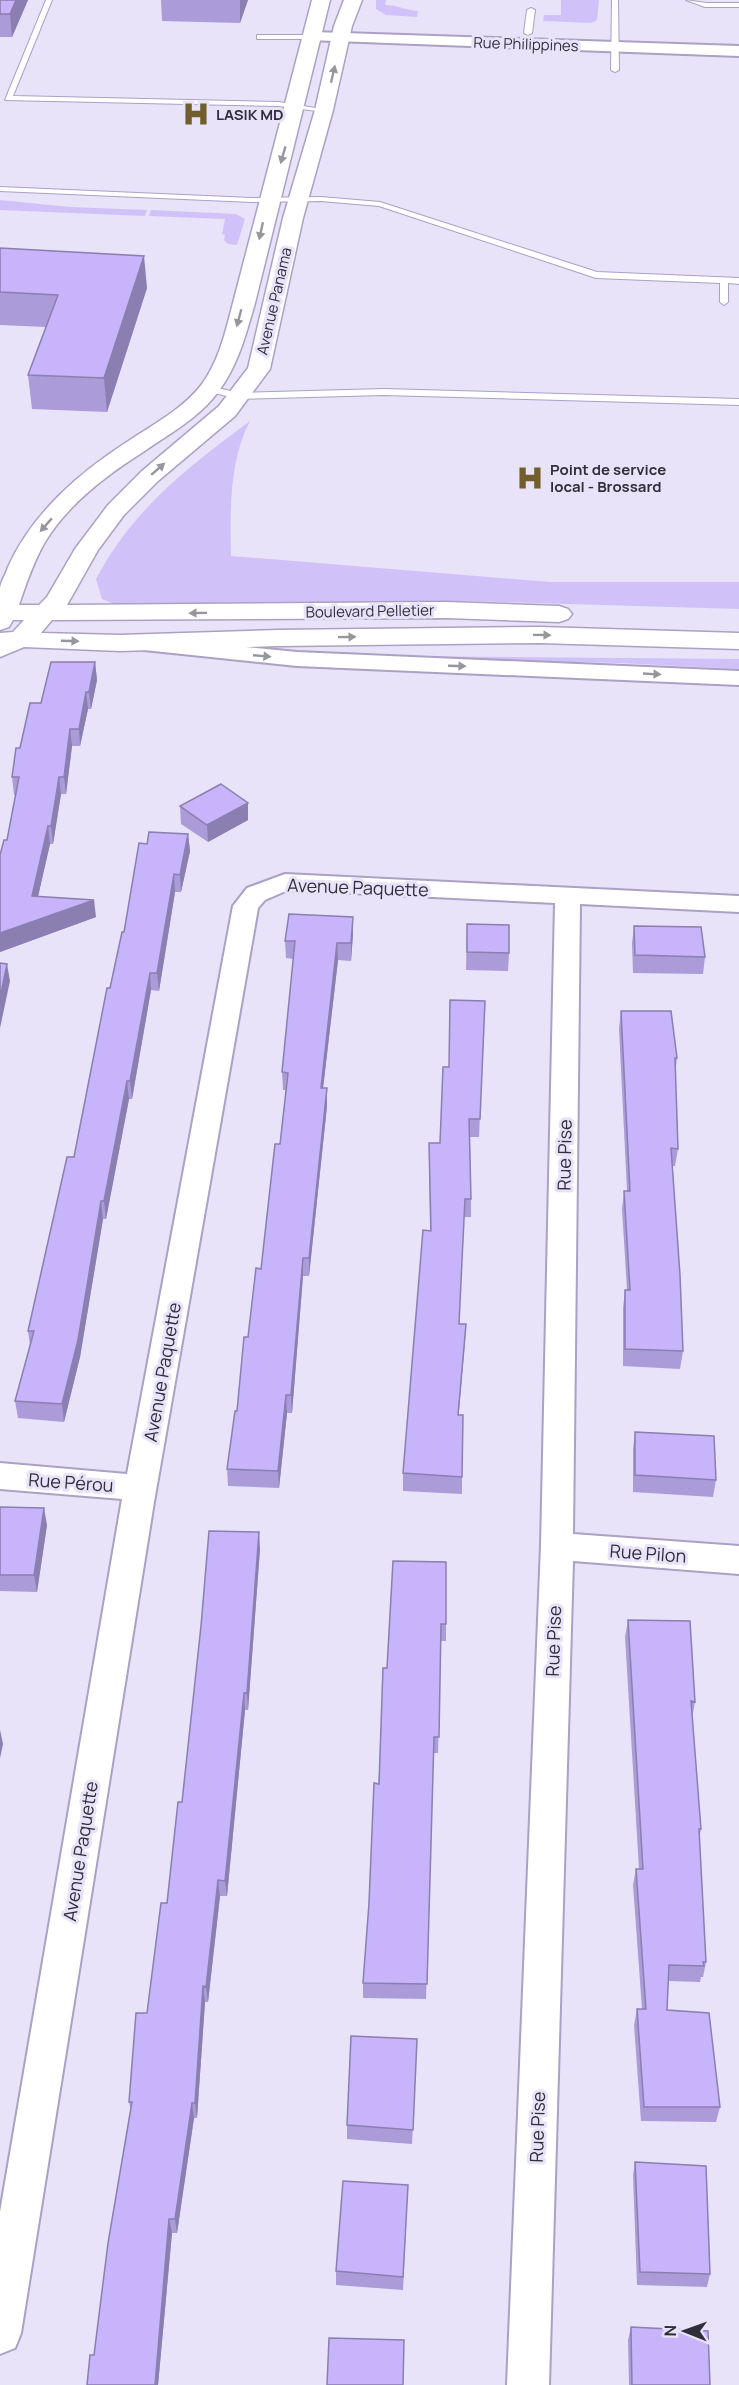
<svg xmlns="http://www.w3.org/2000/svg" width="739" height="2385" font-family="Manrope,sans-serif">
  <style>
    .green { fill: #d0c2f8 }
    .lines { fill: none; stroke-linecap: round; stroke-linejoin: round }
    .service-casing { stroke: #aaa1c3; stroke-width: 2 }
    .minor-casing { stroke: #aaa1c3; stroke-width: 4 }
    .tertiary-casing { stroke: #aaa1c3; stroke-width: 3 }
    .service { fill: #fff; fill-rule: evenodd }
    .minor { fill: #fff; fill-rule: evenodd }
    .tertiary { fill: #fff; fill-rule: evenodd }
    .wall { fill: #ab9bd8 }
    .shaded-wall { fill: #8b7eb0 }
    .building { fill: #c7b4fb; stroke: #8b7eb0; stroke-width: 1.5 }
    .oneway { fill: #98969d }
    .labels { text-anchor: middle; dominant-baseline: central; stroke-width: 6; stroke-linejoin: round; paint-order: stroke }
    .far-street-label { font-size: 15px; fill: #312e3b; stroke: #e8e3f9 }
    .far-poi-label { font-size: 15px; font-weight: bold; fill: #312e3b; stroke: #e8e3f9; text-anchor: start }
    .street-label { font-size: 18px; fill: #312e3b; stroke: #e8e3f9 }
  </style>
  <rect width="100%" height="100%" fill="#e8e3f9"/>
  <path class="green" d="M376,0H386L385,5C397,5 406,10 418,11L417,17L386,15L376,9Z
    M561,0H599L597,20L591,23L543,21L544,15H561Z
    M0,200L70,207L147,210L145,216L0,210Z
    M151,210L236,214L245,219L237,245L228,244L224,240L225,235L222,234L225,219L149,216Z
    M250,421C229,460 230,513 231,556L551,582H739V609L464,601L114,604L102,599L96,579C133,509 188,467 250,421Z
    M381,656L739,659V669L619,663L382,658Z"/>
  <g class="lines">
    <defs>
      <path id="service" d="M46,0H52L13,96L279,102L328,110L324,112L279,106L5,100Z
        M612,0H618L619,70L615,72L611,70Z
        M686,0L706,3H739V7H705Z
        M531,8L535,10L532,33L528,35L524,33L527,10Z
        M257,35H313L317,37L313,39H257Z
        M0,187L252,198L321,197L380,202L597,272L739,278V284L728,283V302L724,305L720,302V283L596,278L379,206L321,201L252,202L0,191Z
        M209,386L239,393L384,389L739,399V405L384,395L239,399L206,391L204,389Z"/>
      <path id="minor" d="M313,32L739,46V56L308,40L305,37L308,34Z
        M152,638L297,652L739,671V685L297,666L144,650L141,645L144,640Z
        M285,874L739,896V912L580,904L573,1534L739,1546V1574L573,1561L549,2385H507L541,1546L555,903L288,890L265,900L258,908L154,1502L21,2333L15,2348L0,2354V2212L122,1499L0,1489V1463L127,1474L233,906L247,888Z"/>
      <path id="tertiary" d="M312,0H330L255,303C246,334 238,366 218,392C199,418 169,434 143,452C107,475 68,504 45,542C34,561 26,584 19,605H39L47,597L75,549L108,505L142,471L219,406L248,368L283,218L315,110L334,26L344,0H362L352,26L333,110L303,218L270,369L235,416L158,481L124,515L98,550L67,605L446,602L559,606L568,609L572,614L568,619L559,622L446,618L52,620L41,633L120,635L278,630L540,627L739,633V649L540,643L278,646L120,651L24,647L0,657V633L13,632L24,620H13L9,627L0,630C0,617 0,601 0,588C1,581 6,574 8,567C33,512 80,472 130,440C154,424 184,408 202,384C219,361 226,330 233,303Z"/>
    </defs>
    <use href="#service" class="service-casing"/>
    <use href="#minor" class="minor-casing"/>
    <use href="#tertiary" class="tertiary-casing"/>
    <use href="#service" class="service"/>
    <use href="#minor" class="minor"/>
    <use href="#tertiary" class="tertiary"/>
  </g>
  <path class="wall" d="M0,0H28L12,37H0Z
    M161,0H248L240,23L162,21Z
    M0,248L147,288L107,412L32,409L28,375L46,327L0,325Z
    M95,662L97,680L91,709H88L80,746H72L66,794H61L53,844H50L38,896L96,917L0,952V855L7,840L16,795H14L12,777L20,748L41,703Z
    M248,803V820L208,842L181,824L180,806Z
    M188,834L190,851L181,892H175L159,991L151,990L132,1099H129L106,1219H103L80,1357L64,1422L18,1418L15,1401L30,1345L28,1331L74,1157L110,988L147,844Z
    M467,924L509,953L508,971L466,970Z
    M634,926L705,957L703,974L633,973L632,943Z
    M353,934L351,961L338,960L323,1088H327V1106L309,1276H303L292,1413H287L279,1488L228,1486L227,1469L237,1411L248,1337L261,1269L280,1144L286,1090H283L282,1072L294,959L286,958L285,941Z
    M485,1001L479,1137H470L471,1199V1217H464L461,1272L459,1324H466L458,1415L462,1477V1494L403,1491V1473L430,1231L429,1143H440L449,1067Z
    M621,1011L677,1058L675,1074L678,1149L675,1166H672L683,1351L680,1369L623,1366V1308L625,1290H627L622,1209L624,1191H627L619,1029Z
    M635,1432L716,1480L713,1497L633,1492V1449Z
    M0,1507L47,1525L37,1592L0,1591Z
    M260,1549L248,1710H245L227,1896H220L208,2002H205L197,2118H194L177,2233H172L158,2385H87L94,2355L131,2111L129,2102L147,2013L167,1903L182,1802Z
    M393,1561L446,1624V1641H441L438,1753H433L426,1999L363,1998V1983L387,1668Z
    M628,1620L695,1702L692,1718L701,1829L699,1838L706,1962L703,1977H701L700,1982L668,1981L667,2010L720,2107L716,2122L641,2121L634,2025L637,2009H642L633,1885L636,1869H639L625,1637Z
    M417,2039L412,2144L347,2139V2125Z
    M635,2162L710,2274L707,2287L637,2285L633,2176Z
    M408,2185L403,2290L336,2285V2271Z
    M631,2327L710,2385H629L628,2340Z"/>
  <path class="shaded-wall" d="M16,0H28L12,37L10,14Z
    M240,0H248L240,23Z
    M144,256L147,288L107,412L104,378Z
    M95,662L97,680L91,709L89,692Z
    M86,692L88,709L80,746L79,729Z
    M70,729L72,746L66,794L64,777Z
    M59,777L61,794L53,844L51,826Z
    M248,803V820L208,842L207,825Z
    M48,826L50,844L34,914L32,896Z
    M188,834L190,851L181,892L180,875Z
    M174,874L175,892L159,991L157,973Z
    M94,900L96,917L0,952V933Z
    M353,917V934L351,961V943Z
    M337,943L338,960L321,1106V1088Z
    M7,964L10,981L0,1028V998Z
    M150,973L151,990L132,1099L130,1081Z
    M127,1081L129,1099L106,1219L104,1201Z
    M327,1088V1106L309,1276V1258Z
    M101,1201L103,1219L80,1357L64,1422L62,1404Z
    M303,1258V1276L292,1413L291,1395Z
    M466,1324L465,1341L457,1433L458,1415Z
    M286,1395L287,1413L279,1488L278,1471Z
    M44,1508L47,1525L37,1592L34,1575Z
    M259,1532L260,1549L248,1710L247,1693Z
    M244,1693L245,1710L227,1896L225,1881Z
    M0,1730L3,1744L0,1758Z
    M218,1880L220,1896L208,2002L206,1987Z
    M203,1986L205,2002L197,2118L195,2103Z
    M192,2103L194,2118L177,2233L175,2219Z
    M169,2219L172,2233L158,2385H155Z"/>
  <path class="building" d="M0,0H16L10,14H0Z
    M0,248L144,256L104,378L28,375L58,295L0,292Z
    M51,662H95L89,692H86L79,729H70L64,777H59L51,826H48L32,896L94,900L0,933V855L4,840H7L19,777H12L16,748H20L30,703H41Z
    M221,784L248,803L207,825L180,806Z
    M149,832L188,834L180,875L174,874L157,973H150L130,1081H127L104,1201H101L78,1340L62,1404L15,1401L34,1331H28L67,1157H74L107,988H110L122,932H124L139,843L147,844Z
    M289,914L353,917L351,943H337L321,1088H327L309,1258H303L291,1395H286L278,1471L227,1469L235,1411H237L244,1337H248L256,1268L261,1269L275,1144H280L288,1073L282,1072L295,941H285Z
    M467,924L509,925V953L467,952Z
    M634,926L701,927L705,957L635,955Z
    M0,963L7,964L0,998Z
    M450,1000L485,1001L480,1119H469L471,1199H465L462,1260L459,1324H466L458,1415H463L462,1477L403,1473L423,1230L431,1231L429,1143H440L443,1067H449Z
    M621,1011H671L677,1058H675L678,1149L671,1148L680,1275L683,1351L625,1349V1290H630L624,1191H630Z
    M635,1432L714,1436L716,1480L635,1475Z
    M0,1507L44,1508L34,1575H0Z
    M209,1531L259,1532L247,1693H244L225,1881L218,1880L206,1987L203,1986L195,2103H192L175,2219H169L155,2385H87L90,2355H94L108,2243L132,2102H129L136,2013H147L161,1903H167L178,1802H182L201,1626Z
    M393,1561L446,1562V1624H441L439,1737H434L427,1984L363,1983L369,1903L374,1783L379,1784L383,1668H387Z
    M628,1620L690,1621L695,1702L691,1701L701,1829H699L706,1962H703L704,1966L669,1965L667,2010L709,2013L720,2107H644L637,2009H646L636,1869H643Z
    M351,2036L417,2039L413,2130L347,2125Z
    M635,2162L706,2166L710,2274L640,2272Z
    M343,2181L408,2185L403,2277L336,2271Z
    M631,2327L708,2331L710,2385H632Z
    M329,2338L404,2340L403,2385H327Z"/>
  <defs><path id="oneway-solid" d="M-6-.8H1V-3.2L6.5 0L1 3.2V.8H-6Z" transform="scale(1.5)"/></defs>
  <g class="oneway">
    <use href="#oneway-solid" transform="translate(333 74) rotate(-77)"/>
    <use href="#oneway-solid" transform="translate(283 155) rotate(106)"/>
    <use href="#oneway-solid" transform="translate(261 231) rotate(102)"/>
    <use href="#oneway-solid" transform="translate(239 318) rotate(105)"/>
    <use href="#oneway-solid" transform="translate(158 469) rotate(-41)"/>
    <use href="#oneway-solid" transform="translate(46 525) rotate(131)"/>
    <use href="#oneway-solid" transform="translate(198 613) rotate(179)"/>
    <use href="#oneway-solid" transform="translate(542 635) rotate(1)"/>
    <use href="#oneway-solid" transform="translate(347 637) rotate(-1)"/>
    <use href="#oneway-solid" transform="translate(70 641) rotate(2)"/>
    <use href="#oneway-solid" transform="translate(262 656) rotate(5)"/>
    <use href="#oneway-solid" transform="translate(457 666) rotate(2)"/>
    <use href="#oneway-solid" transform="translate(652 674) rotate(3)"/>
  </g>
  <defs>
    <symbol id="hospital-bare" viewBox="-9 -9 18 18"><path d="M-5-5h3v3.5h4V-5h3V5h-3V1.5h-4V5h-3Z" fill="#725d2d" stroke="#e8e3f9" stroke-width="2.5" paint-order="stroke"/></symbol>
  </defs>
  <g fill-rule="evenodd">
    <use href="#hospital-bare" x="177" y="95" width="38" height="38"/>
    <use href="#hospital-bare" x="511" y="459" width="38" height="38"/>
  </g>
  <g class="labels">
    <g class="far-street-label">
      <text transform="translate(526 44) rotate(2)">Rue Philippines</text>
      <text transform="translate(274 301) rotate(-77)">Avenue Panama</text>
      <text transform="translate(370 611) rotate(-1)">Boulevard Pelletier</text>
    </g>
    <g class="far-poi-label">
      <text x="216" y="114">LASIK MD</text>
      <text x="550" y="469">Point de service<tspan x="550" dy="17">local - Brossard</tspan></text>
    </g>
    <g class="street-label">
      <text transform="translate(358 887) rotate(2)">Avenue Paquette</text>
      <text transform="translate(564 1155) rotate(-89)">Rue Pise</text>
      <text transform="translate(162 1372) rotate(-80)">Avenue Paquette</text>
      <text transform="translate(71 1482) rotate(4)">Rue Pérou</text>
      <text transform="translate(648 1553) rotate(4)">Rue Pilon</text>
      <text transform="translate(553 1641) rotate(-88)">Rue Pise</text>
      <text transform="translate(80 1851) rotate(-81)">Avenue Paquette</text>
      <text transform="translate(537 2127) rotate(-88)">Rue Pise</text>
    </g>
  </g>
  <g transform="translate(685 2331) rotate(271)" stroke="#e8e3f9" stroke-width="4.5" paint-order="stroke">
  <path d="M0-4.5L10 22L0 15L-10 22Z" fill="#312e3b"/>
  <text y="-9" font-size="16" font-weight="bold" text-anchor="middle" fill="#312e3b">N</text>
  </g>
</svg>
